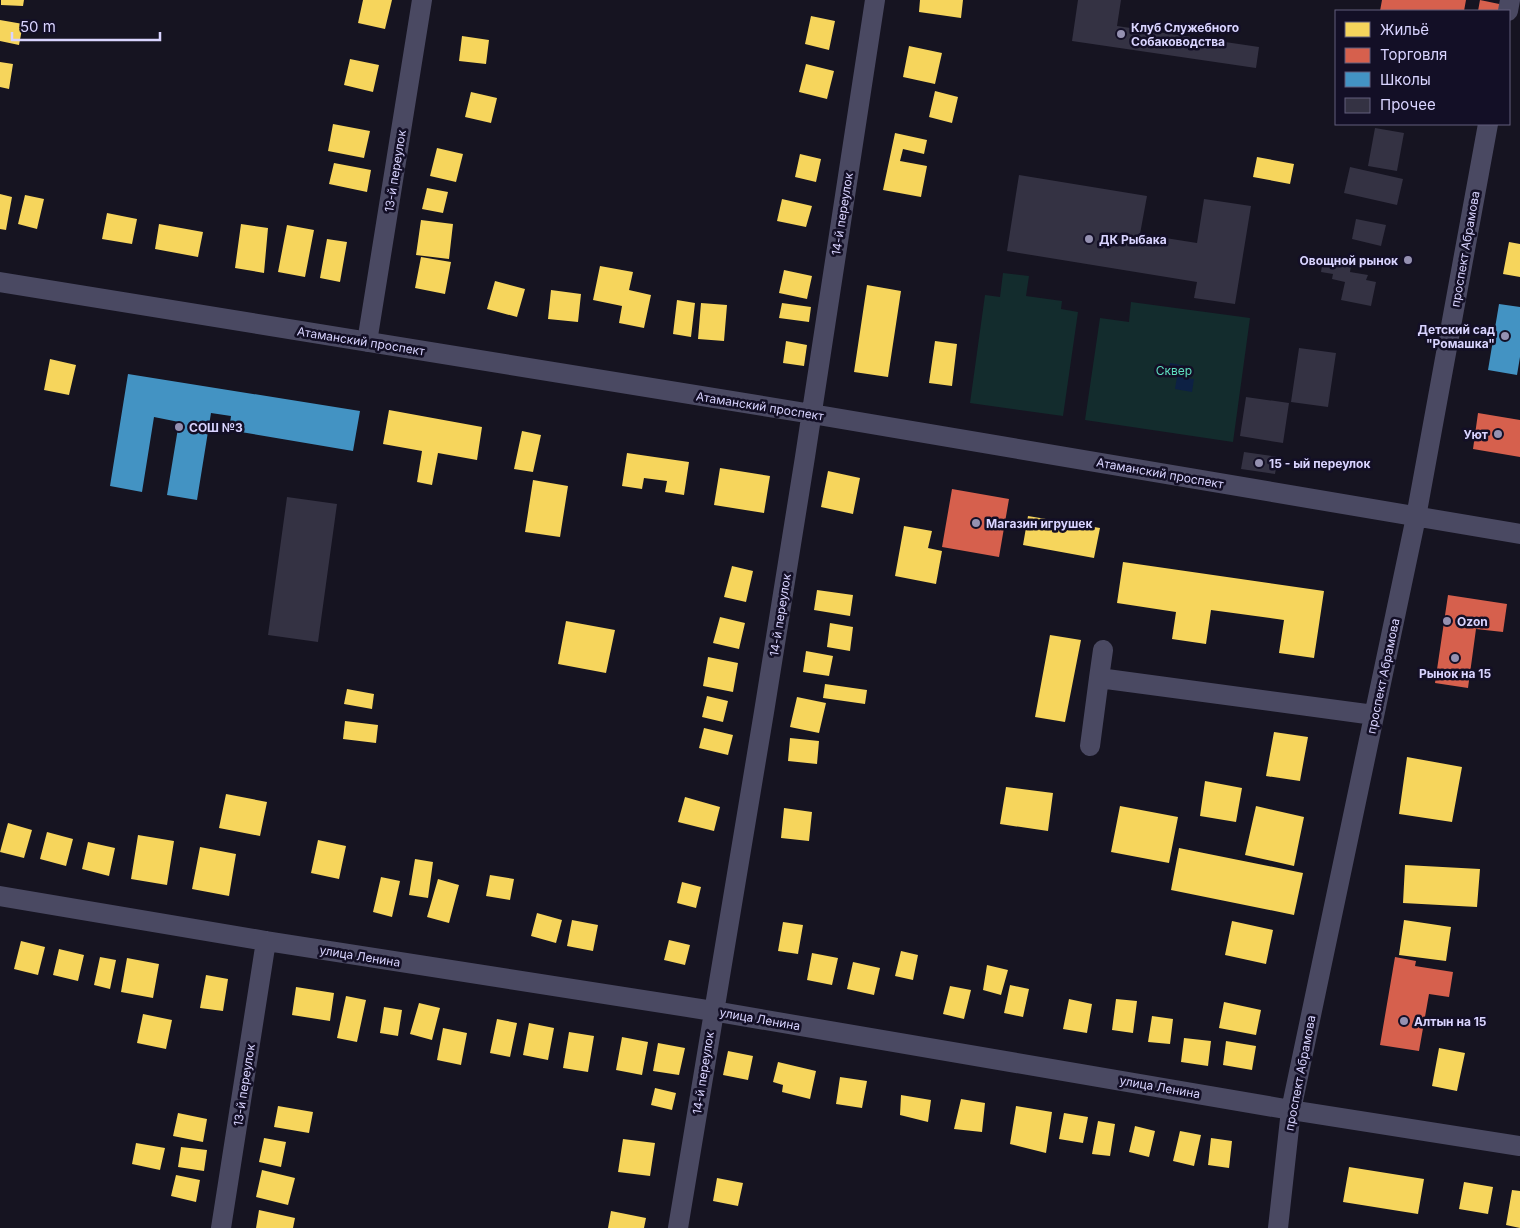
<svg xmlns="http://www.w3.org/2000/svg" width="1520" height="1228" font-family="Inter,sans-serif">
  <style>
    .green { fill: #132c2d }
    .water { fill: #0d2144 }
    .homes { fill: #f6d55c }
    .shops { fill: #d6604d }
    .schools { fill: #4393c3 }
    .building { fill: #343243 }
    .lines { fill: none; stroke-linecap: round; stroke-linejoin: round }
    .minor { stroke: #4a4962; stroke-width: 20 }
    .poi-dot { fill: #9591b1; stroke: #130f26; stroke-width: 2 }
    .labels { text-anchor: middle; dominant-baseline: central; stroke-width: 5; stroke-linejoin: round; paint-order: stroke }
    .poi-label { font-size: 12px; font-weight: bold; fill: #d9d4ff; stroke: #130f26; text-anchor: start }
    .street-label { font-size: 12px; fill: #d9d4ff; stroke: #130f26 }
    .park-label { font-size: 12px; fill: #5fe0c0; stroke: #130f26 }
  </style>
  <rect width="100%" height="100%" fill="#161421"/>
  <path class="green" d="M1003,273L1029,276L1026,296L1062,301L1061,309L1078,312L1063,416L970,403L985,295L1000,297Z
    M1131,302L1250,318L1233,442L1085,420L1100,318L1129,322Z"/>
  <path class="water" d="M1170,363L1186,366L1184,378L1194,379L1192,392L1175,389L1177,377L1169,376Z"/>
  <path class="homes" d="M1,0H24L23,6L1,5Z
    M363,0H392L385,29L358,23Z
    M920,0H963L961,18L919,12Z
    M811,16L835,21L829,50L805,44Z
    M0,20L23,24L19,45L0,41Z
    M462,36L489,40L486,64L459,61Z
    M909,46L942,53L935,84L903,77Z
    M350,59L379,65L373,92L344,85Z
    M0,62L13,64L9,89L0,87Z
    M806,64L834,71L827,99L799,92Z
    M935,91L958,97L952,123L929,117Z
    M471,92L497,98L491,123L465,117Z
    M333,124L370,131L364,158L328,151Z
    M895,133L927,140L924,154L903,149L900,161L927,166L921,197L883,190Z
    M437,148L463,154L456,182L430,176Z
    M800,154L821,159L816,182L795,177Z
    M1257,157L1294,164L1290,184L1253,177Z
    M334,163L371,170L367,192L329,184Z
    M427,188L448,192L443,213L422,209Z
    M0,194L12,197L6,230L0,229Z
    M25,195L44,199L37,229L18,224Z
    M782,199L812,206L806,227L777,221Z
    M107,213L137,219L132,244L102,239Z
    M421,220L453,224L449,259L416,255Z
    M159,224L203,232L198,257L155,249Z
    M241,224L268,228L264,273L235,268Z
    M287,225L314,230L305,277L278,272Z
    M327,239L347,242L340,282L320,278Z
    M1509,242L1520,244V277L1503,274Z
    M421,257L451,262L445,294L415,288Z
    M600,266L633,272L629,290L651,295L644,328L619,323L622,306L593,300Z
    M784,270L812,276L807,299L779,293Z
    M495,281L525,289L517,317L487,309Z
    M867,285L901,291L888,377L854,372Z
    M551,290L581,294L578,322L548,319Z
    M677,300L695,303L691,337L673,334Z
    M701,303L727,305L724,341L698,339Z
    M782,303L811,307L809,322L779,318Z
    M786,341L807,345L804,366L783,363Z
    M935,341L957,344L952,386L929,383Z
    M50,359L76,365L69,395L44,390Z
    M389,410L482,427L477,460L438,453L432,485L417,482L422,451L383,444Z
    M522,431L541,435L533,472L514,469Z
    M627,453L689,462L684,495L665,492L667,481L644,478L642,489L622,486Z
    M720,468L770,476L764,513L714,505Z
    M828,471L860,478L853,514L821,507Z
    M533,480L568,486L560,537L525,532Z
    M1028,516L1100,528L1094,558L1023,545Z
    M904,526L932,531L928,548L942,551L936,584L895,576Z
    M1123,562L1324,591L1314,658L1279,653L1284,620L1211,610L1206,644L1172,639L1176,612L1117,603Z
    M732,566L753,571L746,602L724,597Z
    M817,590L853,595L850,616L814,610Z
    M720,617L745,623L739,649L713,643Z
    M566,621L615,630L606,673L558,664Z
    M830,623L853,627L850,651L827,647Z
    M1050,635L1081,640L1065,722L1035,717Z
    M806,651L833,656L829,676L803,672Z
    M708,657L738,663L733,692L703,686Z
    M825,684L867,690L865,704L823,698Z
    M347,689L374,694L372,709L344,704Z
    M707,696L728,701L723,722L702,717Z
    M797,697L826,703L819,733L790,727Z
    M345,721L378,725L376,743L343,739Z
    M704,728L733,735L728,755L699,748Z
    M1274,732L1308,737L1300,781L1266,776Z
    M790,738L819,741L817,764L788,761Z
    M1407,757L1462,767L1452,822L1399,814Z
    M1205,781L1242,788L1236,822L1200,816Z
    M1006,787L1053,793L1048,831L1000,824Z
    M226,794L267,802L260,836L219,828Z
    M685,797L720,807L714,831L678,822Z
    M1120,806L1178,817L1169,863L1111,852Z
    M1256,806L1304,817L1294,866L1245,855Z
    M784,808L812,812L809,841L781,838Z
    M8,823L32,830L24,858L0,852Z
    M47,832L73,839L66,866L40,859Z
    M138,835L174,841L167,885L131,879Z
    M318,840L346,846L339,879L311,873Z
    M88,842L115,848L109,876L82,869Z
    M200,847L236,854L229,896L192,889Z
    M1179,848L1303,873L1294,915L1171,890Z
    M415,859L433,862L428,898L409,895Z
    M1405,865L1480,869L1477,907L1403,903Z
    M490,875L514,879L510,900L486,896Z
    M381,877L400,881L392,917L373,912Z
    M438,879L459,885L449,923L427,917Z
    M682,882L701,887L696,908L677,903Z
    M537,913L562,920L556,943L531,936Z
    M572,920L598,925L593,951L567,946Z
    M1404,920L1451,927L1446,961L1399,955Z
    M1232,921L1273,930L1266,964L1225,955Z
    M783,922L803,925L798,954L778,951Z
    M669,940L690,945L685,965L664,960Z
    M21,941L45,947L38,975L14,969Z
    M59,949L84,955L78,981L53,975Z
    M901,951L918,955L913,980L895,976Z
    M812,953L838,958L832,985L807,980Z
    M100,957L116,960L110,989L94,985Z
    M127,958L159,964L153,998L121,992Z
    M853,962L880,968L874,995L847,989Z
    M987,965L1008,970L1001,995L983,990Z
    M206,975L228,979L223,1011L200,1008Z
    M1010,985L1029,989L1023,1017L1004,1013Z
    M950,986L971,990L964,1019L943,1014Z
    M296,987L334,993L330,1021L292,1015Z
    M346,996L366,1000L357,1042L337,1038Z
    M1069,999L1092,1004L1087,1033L1063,1029Z
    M1116,999L1137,1001L1133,1033L1112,1030Z
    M1224,1002L1261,1010L1256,1035L1219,1028Z
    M419,1003L440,1008L432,1040L410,1034Z
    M384,1007L402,1010L398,1036L380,1033Z
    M143,1014L172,1020L166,1049L137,1043Z
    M1152,1016L1173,1019L1170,1044L1148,1042Z
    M497,1019L517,1023L510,1057L490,1053Z
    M529,1023L554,1028L548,1060L523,1055Z
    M443,1028L467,1033L461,1065L437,1060Z
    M569,1032L594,1036L588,1072L563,1068Z
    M622,1037L648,1042L642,1075L616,1070Z
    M1184,1038L1211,1041L1208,1066L1181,1062Z
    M1226,1041L1256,1046L1252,1070L1223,1065Z
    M658,1043L685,1048L679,1075L653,1071Z
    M1439,1048L1465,1053L1457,1091L1432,1086Z
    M728,1051L753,1056L748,1080L723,1075Z
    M778,1062L816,1071L810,1099L782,1092L783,1085L773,1082Z
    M840,1077L867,1081L862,1108L836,1104Z
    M655,1088L676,1093L672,1110L651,1105Z
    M901,1095L931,1100L928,1122L900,1115Z
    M961,1099L985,1103L982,1132L954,1129Z
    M278,1106L313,1112L309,1133L274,1127Z
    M1016,1106L1052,1112L1046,1153L1010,1144Z
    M178,1113L207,1119L203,1142L173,1136Z
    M1064,1113L1088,1117L1083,1143L1059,1139Z
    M1098,1121L1115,1124L1110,1156L1092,1154Z
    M1135,1126L1155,1131L1149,1157L1129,1152Z
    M1180,1131L1201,1135L1194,1166L1173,1161Z
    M264,1138L286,1142L281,1167L259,1162Z
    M1211,1138L1232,1141L1229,1168L1208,1165Z
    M623,1139L655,1143L650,1176L618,1172Z
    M136,1143L165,1148L160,1170L132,1164Z
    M181,1147L207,1150L204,1171L178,1167Z
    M1349,1167L1424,1179L1418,1214L1343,1202Z
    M262,1170L295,1178L288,1205L256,1197Z
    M176,1175L200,1180L196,1202L171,1196Z
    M717,1178L743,1183L738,1206L713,1201Z
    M1464,1182L1493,1187L1488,1214L1459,1209Z
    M1512,1190L1520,1191V1228L1506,1225Z
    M259,1210L295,1218L293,1228H256Z
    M611,1211L646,1218L644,1228H608Z"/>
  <path class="shops" d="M1382,0H1466L1464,11H1380Z
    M1480,0L1504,5L1502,11H1478Z
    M1478,413L1520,420V457L1473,449Z
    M952,489L1009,499L999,557L942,547Z
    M1448,595L1507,604L1503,632L1476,629L1468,688L1435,683Z
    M1395,957L1416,961L1415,966L1453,972L1449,997L1429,994L1419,1051L1380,1045Z"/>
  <path class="schools" d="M1499,304L1520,307V357L1517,375L1488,370Z
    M128,374L360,411L353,451L229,430L231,416L211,413L197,500L167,495L179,422L154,417L142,492L110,486Z"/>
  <path class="building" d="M1078,0H1121L1117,26L1259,47L1256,68L1072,41Z
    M1375,128L1404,133L1397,171L1368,166Z
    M1350,167L1403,179L1397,205L1344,193Z
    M1019,175L1147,196L1140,234L1197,243L1204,199L1251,206L1235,304L1194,298L1197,282L1007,251Z
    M1356,219L1386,225L1381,246L1352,239Z
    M1323,260L1351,266L1350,272L1368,275L1366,280L1376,282L1371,306L1341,300L1345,282L1332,279L1333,274L1321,272Z
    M1299,348L1336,353L1328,407L1291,402Z
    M1246,397L1289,403L1283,443L1240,436Z
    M1244,452L1278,457L1275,474L1241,469Z
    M287,497L337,504L318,642L268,635Z"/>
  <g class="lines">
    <path class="minor" d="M1508,11L1510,0
      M0,282L812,414L1520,534
      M367,342L422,0
      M1099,678L1103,650
      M1090,746L1099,678L1374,715
      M0,896L266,941L713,1011L1291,1110L1520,1146
      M221,1228L266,941
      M678,1228L764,712L805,457L875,0
      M1278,1228L1291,1110L1416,517L1488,124"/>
  </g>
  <g class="poi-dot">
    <circle cx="1121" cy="34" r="5"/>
    <circle cx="1089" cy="239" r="5"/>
    <circle cx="1408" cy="260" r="5"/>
    <circle cx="1505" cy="336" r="5"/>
    <circle cx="179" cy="427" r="5"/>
    <circle cx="1498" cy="434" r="5"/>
    <circle cx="1259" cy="463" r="5"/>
    <circle cx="976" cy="523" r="5"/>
    <circle cx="1447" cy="621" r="5"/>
    <circle cx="1455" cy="658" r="5"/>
    <circle cx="1404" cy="1021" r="5"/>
  </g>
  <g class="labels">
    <g class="poi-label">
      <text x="1131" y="27">Клуб Служебного<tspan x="1131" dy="14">Собаководства</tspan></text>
      <text x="1099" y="239">ДК Рыбака</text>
      <text x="1398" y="260" text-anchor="end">Овощной рынок</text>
      <text x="1495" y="329" text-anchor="end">Детский сад<tspan x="1495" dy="14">"Ромашка"</tspan></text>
      <text x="189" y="427">СОШ №3</text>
      <text x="1488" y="434" text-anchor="end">Уют</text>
      <text x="1269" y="463">15 - ый переулок</text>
      <text x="986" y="523">Магазин игрушек</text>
      <text x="1457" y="621">Ozon</text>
      <text x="1455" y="673" text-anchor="middle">Рынок на 15</text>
      <text x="1414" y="1021">Алтын на 15</text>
    </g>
    <g class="street-label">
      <text transform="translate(395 171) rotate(-81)">13-й переулок</text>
      <text transform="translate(842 214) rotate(-81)">14-й переулок</text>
      <text transform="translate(1465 249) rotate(-80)">проспект Абрамова</text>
      <text transform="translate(361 341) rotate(9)">Атаманский проспект</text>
      <text transform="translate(760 406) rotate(9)">Атаманский проспект</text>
      <text transform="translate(1160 473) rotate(10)">Атаманский проспект</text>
      <text transform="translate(780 615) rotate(-81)">14-й переулок</text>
      <text transform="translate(1383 676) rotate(-78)">проспект Абрамова</text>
      <text transform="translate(360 956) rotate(9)">улица Ленина</text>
      <text transform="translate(760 1019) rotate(10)">улица Ленина</text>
      <text transform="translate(703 1073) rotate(-81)">14-й переулок</text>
      <text transform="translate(1300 1073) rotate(-79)">проспект Абрамова</text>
      <text transform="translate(244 1085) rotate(-81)">13-й переулок</text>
      <text transform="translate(1160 1087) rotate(10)">улица Ленина</text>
    </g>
    <g class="park-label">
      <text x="1174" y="370">Сквер</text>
    </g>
  </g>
  <rect x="1335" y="10" width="175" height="115" fill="#130f26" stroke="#625e7d"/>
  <rect x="1345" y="22" width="25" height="15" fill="#f6d55c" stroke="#625e7d"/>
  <text x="1380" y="35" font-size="15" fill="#d9d4ff">Жильё</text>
  <rect x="1345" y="48" width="25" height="15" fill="#d6604d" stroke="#625e7d"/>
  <text x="1380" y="60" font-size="15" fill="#d9d4ff">Торговля</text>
  <rect x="1345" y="72" width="25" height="15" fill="#4393c3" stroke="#625e7d"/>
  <text x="1380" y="85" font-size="15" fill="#d9d4ff">Школы</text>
  <rect x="1345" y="98" width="25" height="15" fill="#343243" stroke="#625e7d"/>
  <text x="1380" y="110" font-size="15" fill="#d9d4ff">Прочее</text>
  <path d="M12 32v8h148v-8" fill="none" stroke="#d9d4ff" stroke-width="2.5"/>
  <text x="20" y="32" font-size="15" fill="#d9d4ff" stroke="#130f26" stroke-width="4" paint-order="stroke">50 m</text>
</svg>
